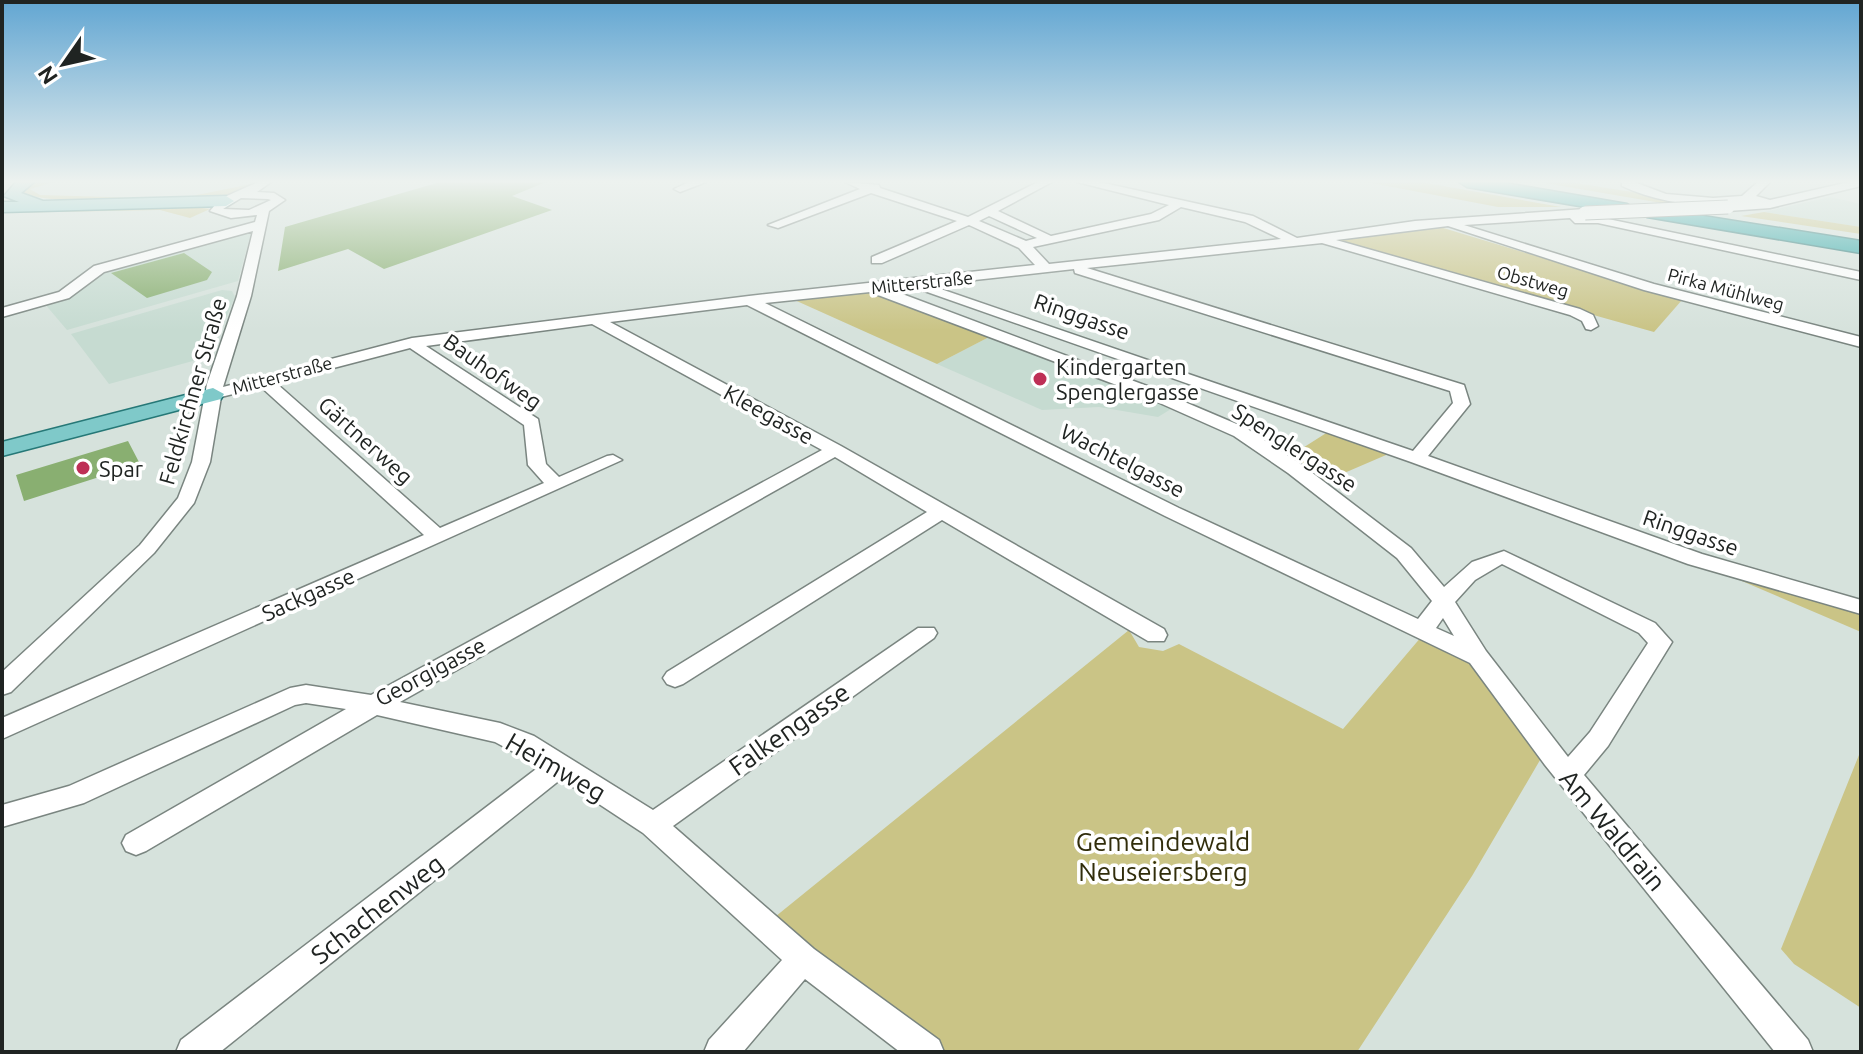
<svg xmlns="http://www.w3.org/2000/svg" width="1863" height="1054" font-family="Ubuntu,sans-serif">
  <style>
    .built { fill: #c6dbd1 }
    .green { fill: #cac486 }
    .building { fill: #89af71 }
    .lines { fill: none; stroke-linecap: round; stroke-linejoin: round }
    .minor-casing { stroke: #7a8580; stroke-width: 3 }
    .major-casing { stroke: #267877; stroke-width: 3 }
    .highway-casing { stroke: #267877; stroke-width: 3 }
    .minor { fill: #fff; fill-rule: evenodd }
    .major { fill: #7fc9c9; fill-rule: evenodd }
    .highway { fill: #2aa5a5; fill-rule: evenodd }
    .minor-bridge-casing { stroke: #7a8580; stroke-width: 15; stroke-linecap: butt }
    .minor-bridge { stroke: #fff; stroke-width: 13 }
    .poi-dot { fill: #be2f56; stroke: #fff; stroke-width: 3 }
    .labels { text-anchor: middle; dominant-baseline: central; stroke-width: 7; stroke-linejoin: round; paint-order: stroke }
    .far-street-label { font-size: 18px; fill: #202422; stroke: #fff }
    .street-label { font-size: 22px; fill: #202422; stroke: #fff }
    .poi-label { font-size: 22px; fill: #202422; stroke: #fff; text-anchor: start }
    .near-street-label { font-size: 26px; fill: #202422; stroke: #fff }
    .near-park-label { font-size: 26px; fill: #312d0b; stroke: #fff }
  </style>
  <rect width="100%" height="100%" fill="#d6e2dc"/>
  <path class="built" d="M1830,197L1861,204V227L1764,212Z
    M252,229L238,281L67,330L44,303L95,272Z
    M222,290L232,291L235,297L211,354L200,359L109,384L71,334Z
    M993,335L1176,406L1158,417L1099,407L1042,410L937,364Z"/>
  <path class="green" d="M32,182H54L30,189L40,195L177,199L261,182C248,188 234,197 221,199C177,205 56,206 17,192Z
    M1366,182H1421L1561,207H1498Z
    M1539,182H1569L1708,204L1673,205Z
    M186,206L210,209L190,218L160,210L2,213V208Z
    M1764,212L1861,227V234L1741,216Z
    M1440,227L1682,300L1654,332L1330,241Z
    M871,289L993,335L937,364L790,298Z
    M1331,430L1393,452L1321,483L1287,458Z
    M1702,564L1861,609V632Z
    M1129,630L1139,647L1163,651L1179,644L1343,729L1422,636L1479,667L1543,755L1472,876L1357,1052H935L765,925Z
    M1861,750V1008L1794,964L1781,949Z"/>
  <path class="building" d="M440,182H546L512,196L552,210L384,269L348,249L278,271L285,227Z
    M184,253L212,272L207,280L147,298L111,273Z
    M128,441L140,464L24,501L16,475Z"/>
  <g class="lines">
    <defs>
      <path id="minor" d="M258,182H271L257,192L274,193L285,200L269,211L251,296L223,387L412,338L749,296L1035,265L1019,248L969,225L882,263H872V257L957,221L871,193L778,228L768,225L860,189L845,182L879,185L880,188L968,217L1038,182H1052L998,211L1051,236L1151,214L1169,205L1077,182H1099L1253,216L1297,238L1415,221L1585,209L1589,210V215L1861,272V280L1598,223H1575L1570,218L1464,225L1654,284L1861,337V347L1644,290L1448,226L1336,240L1580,309L1593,315L1598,326L1591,330L1586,329L1582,321L1570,315L1322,243L1087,268L1464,385L1470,404L1428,456L1702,554L1861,600V614L1688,564L1411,462L913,287L889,289L1147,386L1246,428L1302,465L1411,548L1444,587L1472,562L1504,551L1655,623L1672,642L1608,746L1584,775L1808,1040L1813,1052H1775L1545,765L1470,663L1165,516L747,305L610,322L841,446L1164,629L1167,635L1164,641H1148L942,520L683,684L675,687L667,684L663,678L667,672L927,512L835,457L400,702L500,723L534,736L653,810L918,628H934L937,633L934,638L673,826L814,949L939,1040L944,1052H900L805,979L743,1052H704L709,1040L782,960L643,833L561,779L220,1052H176L181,1040L540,766L495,742L377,715L146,851L136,855L126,851L122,843L126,835L346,709L306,703L295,705L84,803L2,827V805L69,786L290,688L306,685L371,695L822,450L592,324L426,346L538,419L546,464L559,477L607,456L613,455L622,460L2,739V718L424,535L261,387L221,397L210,462L194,503L154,553L11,692L2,695V672L140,545L178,498L192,462L207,384L237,296L253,231L104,272L69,298L2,317V308L59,292L94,266L255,222L257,215L231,218L210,211L220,199ZM241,198L268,199L271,200L249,210L223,209ZM1181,207L1245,222L1281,239L1049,264L1033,247L1159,220ZM989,216L1037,238L1026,241L979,221ZM1074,269L1075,273L1450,391L1453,403L1413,451L929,285ZM870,292L1135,392L1234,436L1288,473L1397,558L1432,601L1418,619L1179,508L765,303ZM410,348L524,425L528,465L544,483L440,528L276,383ZM1502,564L1639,633L1648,643L1590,732L1568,757L1486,651L1455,602L1475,580ZM1443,618L1454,636L1436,628Z
        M689,182H706L680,192L674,189Z
        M1622,182H1634L1666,194L1713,198L1742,196L1758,182H1770L1756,196L1770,200L1849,182H1861V186L1770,208L1728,211L1724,210V205C1689,206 1654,201 1622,186Z"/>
      <path id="major" d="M16,182H34L21,193L43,201L226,196L234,201L226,206L2,212V202H19L4,196Z
        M213,388L224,394L221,399L2,456V442Z"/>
      <path id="highway" d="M1459,182H1499L1627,204L1636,209L1627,214L1467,187Z
        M1653,208L1861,241V253L1647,217V209Z"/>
    </defs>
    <use href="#minor" class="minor-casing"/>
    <use href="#major" class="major-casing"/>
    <use href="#highway" class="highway-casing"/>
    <use href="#minor" class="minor"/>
    <use href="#major" class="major"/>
    <use href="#highway" class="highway"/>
    <defs>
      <path id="minor-bridge" d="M1585,213L1728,207"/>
    </defs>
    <use href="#minor-bridge" class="minor-bridge-casing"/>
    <use href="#minor-bridge" class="minor-bridge"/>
  </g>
  <linearGradient id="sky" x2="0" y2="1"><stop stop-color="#62a6d2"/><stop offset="0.55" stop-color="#edf2ef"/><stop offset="1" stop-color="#edf2ef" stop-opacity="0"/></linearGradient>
  <rect width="1863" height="330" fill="url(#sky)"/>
  <g class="poi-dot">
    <circle cx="1040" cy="379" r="8"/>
    <circle cx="83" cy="468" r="8"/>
  </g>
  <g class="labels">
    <g class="far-street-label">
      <text transform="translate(1533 281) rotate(16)">Obstweg</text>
      <text transform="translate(922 282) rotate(-6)">Mitterstraße</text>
      <text transform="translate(1726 289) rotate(15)">Pirka Mühlweg</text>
      <text transform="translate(282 375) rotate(-15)">Mitterstraße</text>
    </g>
    <g class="street-label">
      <text transform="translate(1082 316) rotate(19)">Ringgasse</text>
      <text transform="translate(493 371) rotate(35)">Bauhofweg</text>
      <text transform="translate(192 391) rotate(-74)">Feldkirchner Straße</text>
      <text transform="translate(769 414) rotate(29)">Kleegasse</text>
      <text transform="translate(366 440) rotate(42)">Gärtnerweg</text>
      <text transform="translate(1295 447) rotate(33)">Spenglergasse</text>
      <text transform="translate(1123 460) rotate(27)">Wachtelgasse</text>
      <text transform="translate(1691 532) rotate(19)">Ringgasse</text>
      <text transform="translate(308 594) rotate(-24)">Sackgasse</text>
      <text transform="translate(430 671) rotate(-28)">Georgigasse</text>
    </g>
    <g class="poi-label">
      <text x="1056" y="366">Kindergarten<tspan x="1056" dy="25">Spenglergasse</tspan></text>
      <text x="99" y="468">Spar</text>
    </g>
    <g class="near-street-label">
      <text transform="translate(789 729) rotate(-35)">Falkengasse</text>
      <text transform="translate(556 767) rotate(30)">Heimweg</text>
      <text transform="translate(1613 830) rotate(50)">Am Waldrain</text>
      <text transform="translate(377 909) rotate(-38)">Schachenweg</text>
    </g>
    <g class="near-park-label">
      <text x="1163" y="841">Gemeindewald<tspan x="1163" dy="30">Neuseiersberg</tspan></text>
    </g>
  </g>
  <rect width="1863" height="1054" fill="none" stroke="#202422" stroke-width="8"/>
  <g transform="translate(64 64) rotate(236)" stroke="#ffffff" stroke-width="6" paint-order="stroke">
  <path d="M0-6L14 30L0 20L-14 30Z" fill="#202422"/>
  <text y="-12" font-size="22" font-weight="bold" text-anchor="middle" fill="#202422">N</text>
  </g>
</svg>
